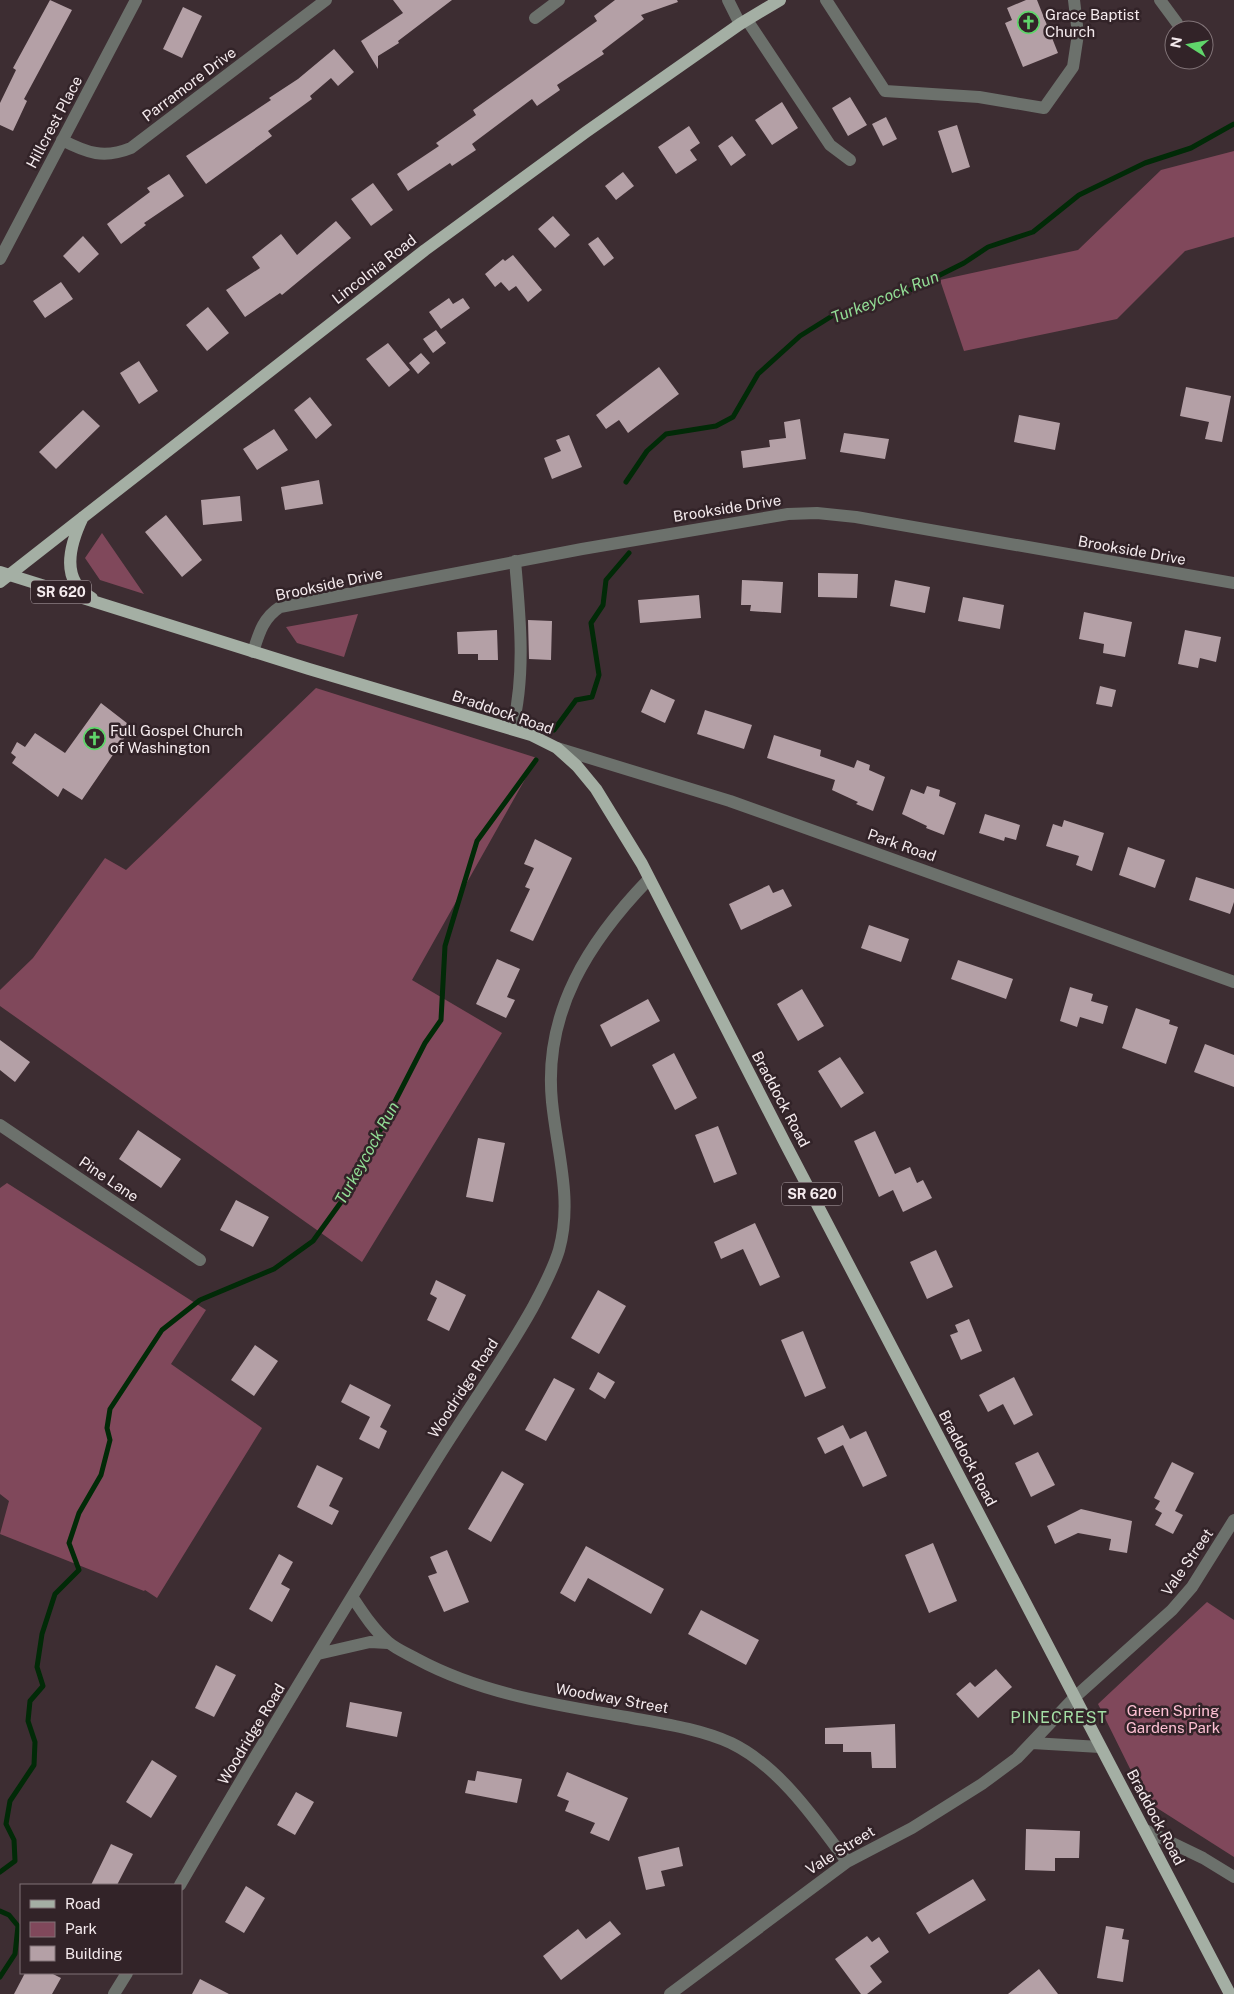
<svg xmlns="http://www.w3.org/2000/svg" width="1234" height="1994" font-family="'Public Sans',sans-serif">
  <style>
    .green { fill: #80485b }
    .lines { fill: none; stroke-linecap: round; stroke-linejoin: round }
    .stream { stroke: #012a07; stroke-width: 5 }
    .building { fill: #b4a0a6 }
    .minor { stroke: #6c716c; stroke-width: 12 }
    .major { stroke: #a4afa4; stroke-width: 12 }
    .labels { text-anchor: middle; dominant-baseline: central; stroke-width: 5; stroke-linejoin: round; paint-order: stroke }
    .shield { fill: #322328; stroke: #baaeb2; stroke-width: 1 }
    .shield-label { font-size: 14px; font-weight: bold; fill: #f4eaed }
    .poi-label { font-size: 15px; fill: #f4eaed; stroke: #322328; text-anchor: start }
    .street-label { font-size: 15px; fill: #f4eaed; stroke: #322328 }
    .park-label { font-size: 15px; fill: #fdc0d3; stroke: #322328 }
    .water-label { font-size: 16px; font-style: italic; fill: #92dd95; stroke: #322328 }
    .neighbourhood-label { font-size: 16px; letter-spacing: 1px; fill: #a4dfa5; stroke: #322328 }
  </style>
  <rect width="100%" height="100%" fill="#3d2d32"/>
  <path class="green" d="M1234,151V237L1185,251L1117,319L964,351L940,280L1078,250L1161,170Z
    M102,533L144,594L100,580L85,558Z
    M358,614L344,657L297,643L286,627Z
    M316,688L537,758L412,980L502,1033L362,1262L0,1006V990L33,958L105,858L126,870Z
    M7,1183L206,1310L171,1364L262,1428L157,1598L145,1590L144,1591L0,1534L9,1501L0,1494V1188Z
    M1207,1602L1234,1620V1857L1146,1801L1098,1704Z"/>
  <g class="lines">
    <path class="stream" d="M626,482L647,451L666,434L716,426L733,417L758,374L800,336L832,316L908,291L964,263L988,247L1033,232L1079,195L1145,163L1191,148L1234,124
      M554,730L576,700L592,697L599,675L591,623L603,605L606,580L629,553
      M0,1872L15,1861L14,1840L6,1824L10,1801L34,1765L35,1742L28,1721L30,1701L43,1686L37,1667L42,1634L55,1594L79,1570L69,1543L79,1513L101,1475L110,1440L107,1428L110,1409L162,1330L200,1300L274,1269L313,1241L349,1191L425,1043L441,1020L445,946L477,841L536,760
      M0,1911L9,1915L18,1926L15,1954L0,1977"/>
  </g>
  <path class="building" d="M50,0L72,10L24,99L27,101L13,131L0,125V103L16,70L13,68Z
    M393,0H452L398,41L399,43L378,56V69L361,41L403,13Z
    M615,0H677L678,2L641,15L644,19L602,51L604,54L557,85L560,90L537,106L532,99L472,144L476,150L452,166L450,163L408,191L397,174L439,146L436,143L476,115L473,110L597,21L594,16Z
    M1026,0H1037L1058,53L1023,67L1005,23L1012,20L1007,8Z
    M183,7L202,16L182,58L163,49Z
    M334,49L354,72L338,86L331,78L310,96L312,99L268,131L272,136L206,184L186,156L271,100L269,98L298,79Z
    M850,97L867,125L848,136L832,108Z
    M782,102L798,128L772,145L755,120Z
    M886,117L897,139L883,146L872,124Z
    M957,125L970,167L952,173L938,131Z
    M689,126L700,143L690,150L697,160L676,174L658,147Z
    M732,136L746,155L731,166L718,146Z
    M623,172L634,186L616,200L605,186Z
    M169,174L184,196L144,223L146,225L121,244L107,224L150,192L147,188Z
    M373,183L393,210L371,226L351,199Z
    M553,216L570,235L555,248L538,229Z
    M336,221L351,238L282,295L280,293L245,317L226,290L260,268L252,257L281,234L297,255Z
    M83,236L99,254L79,273L63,256Z
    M598,237L614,258L604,266L588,244Z
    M513,255L542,290L528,302L516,286L509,291L501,282L495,287L485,274L503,259L505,261Z
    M61,282L73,299L45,318L33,301Z
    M449,298L453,304L463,298L470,308L441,329L429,312Z
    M208,307L229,333L207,351L186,325Z
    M436,330L446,343L433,353L423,339Z
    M388,343L410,370L389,387L366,359Z
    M421,353L430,363L418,374L409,363Z
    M139,361L158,391L139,404L120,373Z
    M659,367L679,394L628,433L619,420L606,429L596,415Z
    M1186,387L1231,396L1222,442L1205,439L1209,422L1180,416Z
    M310,397L332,425L316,439L294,410Z
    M83,410L100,426L56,469L39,452Z
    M1019,415L1060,423L1055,450L1014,442Z
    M800,419L806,459L743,468L741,451L770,447L769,440L786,438L784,422Z
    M274,429L288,450L257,470L243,449Z
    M844,433L889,439L885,459L840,452Z
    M569,435L582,467L552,479L544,458L561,451L556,440Z
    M319,480L323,504L285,510L281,487Z
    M240,496L242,521L203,525L201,500Z
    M166,515L202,560L182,577L145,532Z
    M818,573L858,574L857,598L818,597Z
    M742,580L783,582L781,613L750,611L751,605H741Z
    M895,580L930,587L925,613L890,606Z
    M699,595L701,618L640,623L638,600Z
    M963,597L1004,605L1000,629L958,621Z
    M1084,612L1132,622L1125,657L1103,653L1104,644L1079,639Z
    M528,620L552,621L551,660L529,659Z
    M497,630L498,660H478V654H458L457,632Z
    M1185,630L1221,637L1216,662L1200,658L1198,668L1178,664Z
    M1100,686L1116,690L1112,707L1096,704Z
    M651,689L675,700L665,723L641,712Z
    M101,703L132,727L82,800L63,788L58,797L12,763L16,757L11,753L17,742L25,747L35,733L65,753Z
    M705,710L752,725L744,749L697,734Z
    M774,735L821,750L820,756L854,768L857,760L870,765L869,770L885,777L873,811L856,804L858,802L832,790L835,780L767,758Z
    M927,786L940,790L939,796L956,803L944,835L926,828L927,826L902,814L911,789L924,794Z
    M985,814L1020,825L1016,840L1005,837L1004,841L979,833Z
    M1064,820L1104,833L1092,871L1076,865L1079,856L1046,846L1053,824L1062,827Z
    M535,839L572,858L533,941L510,931L530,889L525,887L534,868L524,864Z
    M1128,847L1165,860L1155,888L1119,875Z
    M1196,877L1234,889V902L1230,914L1189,900Z
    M769,885L773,893L783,889L792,906L741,930L729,904Z
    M869,925L909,939L901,962L861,948Z
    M497,959L520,969L507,997L515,1000L506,1018L476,1004Z
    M958,960L1013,979L1006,999L951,979Z
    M1070,987L1093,994L1091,1001L1108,1006L1103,1024L1080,1017L1077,1027L1060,1021Z
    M802,989L824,1026L798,1041L777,1004Z
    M648,999L660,1021L611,1047L600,1025Z
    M1136,1008L1170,1020L1169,1024L1178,1027L1166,1064L1122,1048Z
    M0,1040L30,1062L15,1082L0,1070Z
    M1205,1044L1234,1055V1087L1194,1072Z
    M674,1053L697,1098L675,1110L652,1065Z
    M840,1057L864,1093L841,1108L818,1071Z
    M718,1126L737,1174L714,1183L695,1135Z
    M138,1130L181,1159L161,1188L119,1159Z
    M875,1131L895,1174L910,1167L917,1183L923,1180L932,1198L903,1212L893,1190L879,1197L854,1141Z
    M478,1138L505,1143L493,1202L466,1197Z
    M236,1200L269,1217L253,1247L220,1230Z
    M755,1223L780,1277L760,1286L743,1249L721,1259L714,1242Z
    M936,1250L953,1287L927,1299L910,1262Z
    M436,1280L466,1295L449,1331L427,1320L437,1298L430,1294Z
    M598,1290L626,1306L599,1354L571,1338Z
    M969,1319L982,1351L961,1360L950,1335L958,1332L955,1325Z
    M803,1331L826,1388L805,1397L781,1340Z
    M255,1345L278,1361L254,1396L231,1380Z
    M598,1372L615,1382L605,1399L589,1389Z
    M1014,1377L1033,1415L1014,1425L1003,1404L988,1412L979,1395Z
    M554,1378L575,1389L546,1441L525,1430Z
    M350,1384L391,1405L380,1427L387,1431L379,1449L359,1439L370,1417L341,1402Z
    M843,1425L850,1439L866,1431L887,1476L863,1487L843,1445L825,1454L817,1438Z
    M1038,1452L1055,1485L1031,1497L1015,1463Z
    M1172,1462L1194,1473L1175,1511L1183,1515L1173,1534L1155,1525L1162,1513L1155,1509L1160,1501L1154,1498Z
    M317,1465L343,1478L329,1506L339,1511L332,1525L297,1507Z
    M502,1471L524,1484L491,1542L468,1529Z
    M1081,1509L1132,1521L1127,1553L1109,1550L1111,1539L1078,1533L1055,1544L1047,1526Z
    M933,1543L957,1601L929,1613L905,1555Z
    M586,1546L664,1589L651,1614L588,1578L575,1602L560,1593Z
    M447,1550L469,1602L444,1612L428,1576L437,1573L430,1557Z
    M279,1554L293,1562L281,1584L290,1589L272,1622L249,1609Z
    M701,1610L759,1640L746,1665L688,1634Z
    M216,1665L236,1675L214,1717L195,1708Z
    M996,1669L1012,1687L978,1718L956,1694L970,1682L975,1687Z
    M350,1702L402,1712L397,1737L346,1727Z
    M895,1724L896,1768H872L871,1752H843V1744H825V1728Z
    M152,1760L177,1776L151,1818L126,1802Z
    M477,1771L522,1779L517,1803L465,1793L468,1780L475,1781Z
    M567,1772L628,1798L609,1841L590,1833L595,1823L565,1811L569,1801L557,1796Z
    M296,1792L314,1802L295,1835L277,1825Z
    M1026,1829L1080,1831L1079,1858H1055V1871L1025,1870Z
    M111,1844L133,1854L117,1885H91Z
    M679,1847L683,1866L661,1871L665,1886L646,1890L638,1857Z
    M973,1879L986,1900L929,1934L916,1913Z
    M246,1886L265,1898L244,1933L225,1922Z
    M610,1921L621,1934L561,1980L543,1956L578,1929L586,1939Z
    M1106,1926L1124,1929L1122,1939L1129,1940L1123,1982L1097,1978Z
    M867,1936L872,1942L879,1937L889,1952L870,1966L882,1982L867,1994H861L835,1959Z
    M1039,1969L1058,1994H1008Z
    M25,1973H51L61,1978L52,1994H14Z
    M200,1979L229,1994H192Z"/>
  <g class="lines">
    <path class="minor" d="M728,0L740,24
      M826,0L885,91L979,97L1044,108L1073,67L1078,34L1074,0
      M1160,0L1177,23
      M535,18L559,0
      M747,20L830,145L850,160
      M62,140C87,153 104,159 131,148L326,0
      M0,259L136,0
      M253,652C259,633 263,618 280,607L582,549L788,514L817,513L856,517L1234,583
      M512,729C526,676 520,616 515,561
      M557,748L730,801L1234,982
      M0,1125L200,1260
      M353,1598C363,1613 374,1630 388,1642C396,1649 408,1654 417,1659C484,1695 558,1705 632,1718C665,1724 700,1729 731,1743C779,1766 816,1820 847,1862
      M318,1654L370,1642L388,1643
      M1032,1743L1100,1747
      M1145,1830L1203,1858L1234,1877
      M180,1885C262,1743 348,1602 435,1462C467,1410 503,1361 533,1307C543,1288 553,1270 559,1250C573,1200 557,1152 552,1102C543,1012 589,941 649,879
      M114,1994L127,1973
      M670,1994L847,1862L912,1828L982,1784L1017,1758L1075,1697L1172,1610L1192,1587L1234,1520"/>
    <path class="major" d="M83,517C70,544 59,581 92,598
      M0,572L309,669L531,735L557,748L577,766L596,789L642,864L785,1143L1230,1994
      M0,582L425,250L586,132L740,24L780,0"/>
  </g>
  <defs>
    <symbol id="church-ring" viewBox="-11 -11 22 22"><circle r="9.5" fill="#322328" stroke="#60d56b" stroke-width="1.5"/><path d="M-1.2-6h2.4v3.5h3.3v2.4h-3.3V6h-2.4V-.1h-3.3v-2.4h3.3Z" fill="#60d56b"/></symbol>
  </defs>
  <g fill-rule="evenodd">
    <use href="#church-ring" x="1016" y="10" width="25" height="25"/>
    <use href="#church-ring" x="82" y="726" width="25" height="25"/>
  </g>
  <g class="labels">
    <g class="shield">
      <rect x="31" y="580.5" width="60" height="23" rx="4"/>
      <rect x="782" y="1182.5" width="60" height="23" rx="4"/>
    </g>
    <g class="shield-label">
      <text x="61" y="592">SR 620</text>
      <text x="812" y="1194">SR 620</text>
    </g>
    <g class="poi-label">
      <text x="1045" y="14">Grace Baptist<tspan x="1045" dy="17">Church</tspan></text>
      <text x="110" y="730">Full Gospel Church<tspan x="110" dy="17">of Washington</tspan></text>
    </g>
    <g class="street-label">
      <text transform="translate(189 84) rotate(-37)">Parramore Drive</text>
      <text transform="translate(54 122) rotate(-62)">Hillcrest Place</text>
      <text transform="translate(374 269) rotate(-38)">Lincolnia Road</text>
      <text transform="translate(727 508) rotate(-9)">Brookside Drive</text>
      <text transform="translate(1132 550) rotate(10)">Brookside Drive</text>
      <text transform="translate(329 584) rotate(-12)">Brookside Drive</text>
      <text transform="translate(503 712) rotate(19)">Braddock Road</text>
      <text transform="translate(902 845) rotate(19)">Park Road</text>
      <text transform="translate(781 1099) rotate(62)">Braddock Road</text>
      <text transform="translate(109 1179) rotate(34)">Pine Lane</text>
      <text transform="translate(463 1388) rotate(-57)">Woodridge Road</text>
      <text transform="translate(968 1458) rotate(62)">Braddock Road</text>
      <text transform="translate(1187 1562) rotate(-55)">Vale Street</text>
      <text transform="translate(612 1698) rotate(10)">Woodway Street</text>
      <text transform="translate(251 1734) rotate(-59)">Woodridge Road</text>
      <text transform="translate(1156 1817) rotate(62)">Braddock Road</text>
      <text transform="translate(840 1850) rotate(-32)">Vale Street</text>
    </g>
    <g class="park-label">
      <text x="1173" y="1710">Green Spring<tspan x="1173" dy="17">Gardens Park</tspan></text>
    </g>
    <g class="water-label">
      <text transform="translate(885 297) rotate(-22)">Turkeycock Run</text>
      <text transform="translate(367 1153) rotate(-61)">Turkeycock Run</text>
    </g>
    <g class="neighbourhood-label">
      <text x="1059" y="1717">PINECREST</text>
    </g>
  </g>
  <rect x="20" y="1884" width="162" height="90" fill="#322328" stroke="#807377"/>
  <rect x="30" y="1900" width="25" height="8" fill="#a4afa4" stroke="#807377"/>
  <text x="65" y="1909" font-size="15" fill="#f4eaed">Road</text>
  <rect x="30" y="1922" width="25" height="15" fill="#80485b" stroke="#807377"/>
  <text x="65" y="1934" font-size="15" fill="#f4eaed">Park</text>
  <rect x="30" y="1946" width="25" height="15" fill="#b4a0a6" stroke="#807377"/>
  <text x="65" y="1959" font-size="15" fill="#f4eaed">Building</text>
  <g transform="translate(1189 45) rotate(281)"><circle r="24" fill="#322328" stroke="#807377"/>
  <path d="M0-4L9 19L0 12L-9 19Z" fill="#60d56b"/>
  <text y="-8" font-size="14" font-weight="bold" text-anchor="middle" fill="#f4eaed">N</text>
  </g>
</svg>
